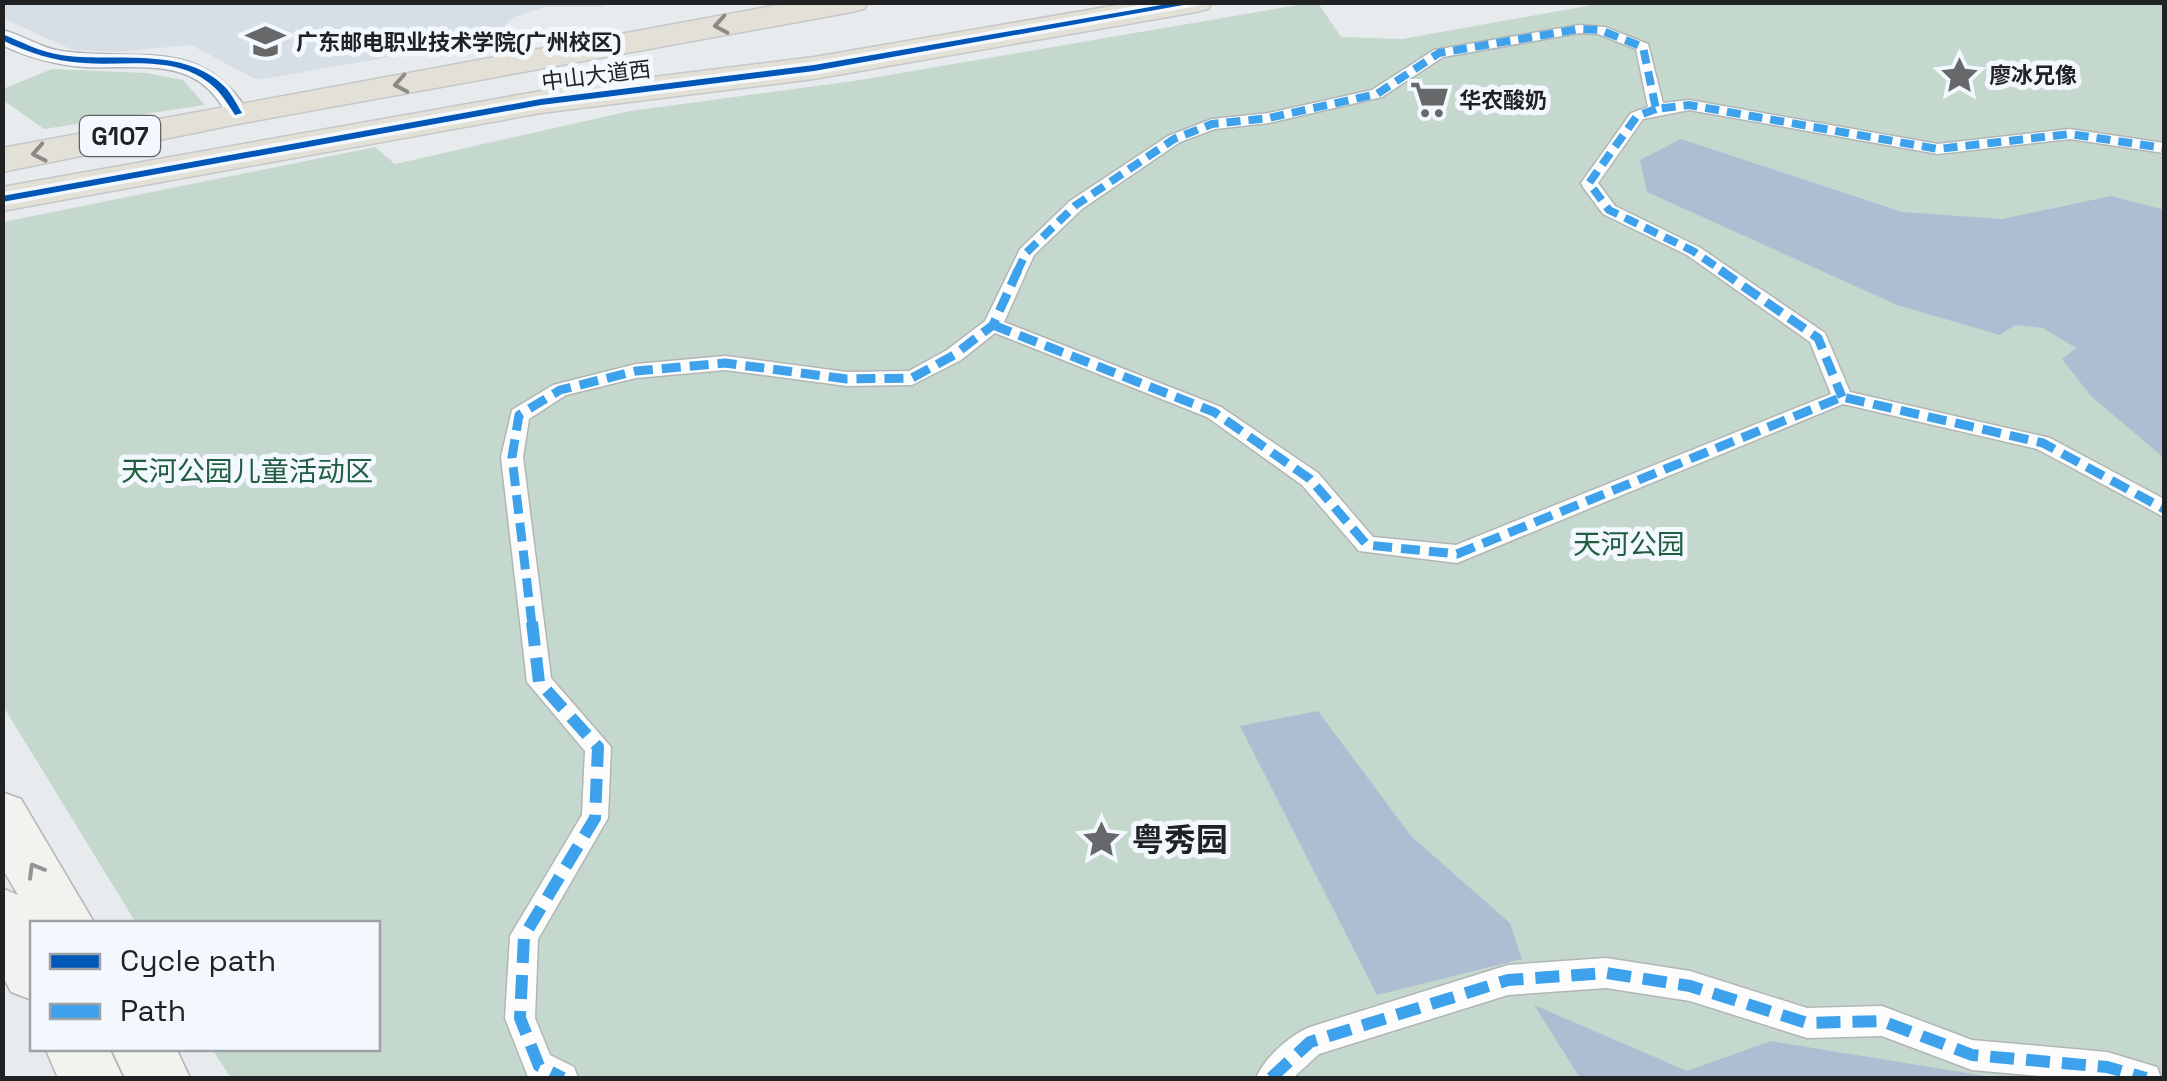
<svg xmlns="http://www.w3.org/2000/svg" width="2167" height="1081" font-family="'Space Grotesk','Noto Sans SC',sans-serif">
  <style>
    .built { fill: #d7dfe6 }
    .green { fill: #c5d8ce }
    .water { fill: #afbdd2 }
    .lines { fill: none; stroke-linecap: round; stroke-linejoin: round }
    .pedestrian-casing { stroke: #b2b5b6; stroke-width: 3 }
    .minor-casing { stroke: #b2b5b6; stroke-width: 3 }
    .secondary-casing { stroke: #b2b5b6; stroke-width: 3 }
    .trunk-casing { stroke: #c6c7c9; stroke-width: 3 }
    .pedestrian { fill: #fcfcfc; fill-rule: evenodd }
    .minor { fill: #fcfcfc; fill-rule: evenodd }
    .secondary { fill: #f2f2ef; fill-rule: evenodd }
    .trunk { fill: #e2e0d7; fill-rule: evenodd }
    .quiet-far2 { stroke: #3da2eb; stroke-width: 8; stroke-dasharray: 14 8; stroke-linecap: butt }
    .quiet-far1 { stroke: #3da2eb; stroke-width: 9; stroke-dasharray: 19 9; stroke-linecap: butt }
    .quiet { stroke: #3da2eb; stroke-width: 12; stroke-dasharray: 24 12; stroke-linecap: butt }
    .cycleway-casing { stroke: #f2f8fd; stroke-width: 7 }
    .cycleway { fill: #0057b8; fill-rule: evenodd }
    .oneway { stroke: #8b8a86 }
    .oneway2 { stroke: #949494 }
    .labels { text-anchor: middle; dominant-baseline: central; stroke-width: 10; stroke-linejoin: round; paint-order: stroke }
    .far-poi-label { font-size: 22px; font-weight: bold; fill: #202224; stroke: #f2f8fd; text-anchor: start }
    .far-street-label { font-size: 22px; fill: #202224; stroke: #f2f8fd }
    .shield { fill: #f2f8fd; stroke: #5f6265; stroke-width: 2.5 }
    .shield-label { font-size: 25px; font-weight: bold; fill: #202224 }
    .park-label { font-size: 28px; fill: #235d41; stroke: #f2f8fd }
    .near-poi-label { font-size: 32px; font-weight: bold; fill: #202224; stroke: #f2f8fd; text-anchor: start }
  </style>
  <rect width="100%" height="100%" fill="#e8ebed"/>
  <path class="built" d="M3,2H594L605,7H545L514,17L490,40L257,80L191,45L117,52L72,50L3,18Z"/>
  <path class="green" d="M1609,2L2164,3V1078H231L212,1049L378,1048V924L136,923L3,706V222L375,147L395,164L630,111L854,81L1310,3H1318L1341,37L1402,39Z
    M52,69L146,73L183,80L205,105L44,129L3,100V89Z"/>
  <path class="water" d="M1681,139L1902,212L2002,219L2111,196L2161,209L2164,212V458L2091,396L2062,359L2076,348L2043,328L2015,325L2000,335L1897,305L1647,192L1640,160Z
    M1318,711L1411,836L1510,923L1522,959L1377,995L1240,726Z
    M1534,1005L1687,1071L1771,1041L1997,1078H1580Z"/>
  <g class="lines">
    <defs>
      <path id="pedestrian" d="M1579,25L1605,27L1648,44L1663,103L1689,100L1938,144L2070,129L2164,143V153L2070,139L1938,154L1689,110L1643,119L1598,183L1615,206L1699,247L1825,333L1850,392L2050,438L2164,499V517L2037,449L1843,404L1457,563L1359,551L1302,485L1207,417L995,333L961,360L912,385L847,386L725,370L636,378L566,395L529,419L523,457L551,678L611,747L608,818L538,939L535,1018L550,1055L574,1067L578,1078L528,1077L505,1018L510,936L582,815L585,751L527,682L501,457L512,410L553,385L636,364L725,356L847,372L909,371L947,350L985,321L1020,249L1070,201L1168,136L1212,119L1269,113L1372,90L1434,50ZM1579,33L1598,34L1636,49L1648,107L1631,113L1581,183L1583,187L1603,214L1687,255L1810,342L1831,394L1456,545L1373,537L1318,473L1221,407L1004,322L1034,255L1082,209L1180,142L1215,129L1269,123L1382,97L1443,57Z
        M1606,958L1690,971L1807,1008L1882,1006L1972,1040L2107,1052L2157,1067L2161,1078H2064L1972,1070L1882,1036L1807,1038L1690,1001L1606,988L1508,995L1319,1054L1293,1078H1256C1264,1058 1290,1035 1310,1027L1508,965Z"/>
      <path id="minor" d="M2,30C23,35 40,48 61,51C140,63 199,34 249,113L238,120L230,118C221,104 214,92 200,82C168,60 122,69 85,67C56,65 29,58 2,45Z"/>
      <path id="secondary" d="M2,792L21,799L95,924H32V1000L11,992L2,975V888L18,895L2,868Z
        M45,1048H109L123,1078H58Z
        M111,1048H176L190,1078H125Z"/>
      <path id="trunk" d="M794,2H868L864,9L852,12L238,124L2,172V148Z
        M1135,2H1212L1208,9L1196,12L814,79L541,113L2,211V187L541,91L814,57Z"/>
    </defs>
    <use href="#pedestrian" class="pedestrian-casing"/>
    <use href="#minor" class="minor-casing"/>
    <use href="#secondary" class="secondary-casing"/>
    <use href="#trunk" class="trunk-casing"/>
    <use href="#pedestrian" class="pedestrian"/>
    <use href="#minor" class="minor"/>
    <use href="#secondary" class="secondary"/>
    <use href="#trunk" class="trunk"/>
    <path class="quiet-far2" d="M1656,109L1637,116L1589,183L1609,210L1693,251L1724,272
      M1017,272L1026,253L1076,205L1174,139L1212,124L1269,118L1377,94L1439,53L1579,29L1600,30L1643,47L1656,109L1689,105L1938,149L2070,134L2164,148"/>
    <path class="quiet-far1" d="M1720,270L1818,338L1842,397
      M993,325L1214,412L1310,479L1367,545L1457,554L1842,397L2043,443L2164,509
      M532,625L512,457L519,415L560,390L636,371L725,363L847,379L912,378L954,355L993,325L1018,270"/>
    <path class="quiet" d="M532,622L539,682L598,747L595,818L524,936L520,1018L539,1066L563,1078
      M1271,1078L1310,1042L1508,980L1606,973L1690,986L1807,1023L1882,1021L1972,1055L2107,1067L2146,1078"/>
    <defs>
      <path id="cycleway" d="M1179,2H1200L814,71L541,105L2,202V196L541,99L814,65Z
        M2,34C22,42 40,52 61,55C113,63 184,45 225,87C232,94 237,105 242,113L235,115C226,101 219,89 205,80C171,56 123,66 84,63C54,61 29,53 2,40Z"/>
    </defs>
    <use href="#cycleway" class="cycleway-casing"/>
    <use href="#cycleway" class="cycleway"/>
  </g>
  <defs><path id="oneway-chevron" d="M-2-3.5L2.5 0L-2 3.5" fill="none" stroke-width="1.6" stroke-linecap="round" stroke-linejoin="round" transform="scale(2.5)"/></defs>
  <g class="oneway">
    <use href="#oneway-chevron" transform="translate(721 25) rotate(170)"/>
    <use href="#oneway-chevron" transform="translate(401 84) rotate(170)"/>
    <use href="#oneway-chevron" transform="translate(39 153) rotate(169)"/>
  </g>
  <use class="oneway2" href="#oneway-chevron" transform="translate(35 870) rotate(-121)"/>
  <defs>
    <symbol id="university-bare" viewBox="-9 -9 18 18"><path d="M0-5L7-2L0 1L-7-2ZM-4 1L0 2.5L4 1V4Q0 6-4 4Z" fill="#66686a" stroke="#f2f8fd" stroke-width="2.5" paint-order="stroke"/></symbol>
    <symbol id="sight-bare" viewBox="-9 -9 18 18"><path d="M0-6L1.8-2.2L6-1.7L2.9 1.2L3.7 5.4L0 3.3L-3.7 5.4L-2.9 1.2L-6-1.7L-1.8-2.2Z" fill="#66686a" stroke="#f2f8fd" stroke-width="2.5" paint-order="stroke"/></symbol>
    <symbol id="supermarket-bare" viewBox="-9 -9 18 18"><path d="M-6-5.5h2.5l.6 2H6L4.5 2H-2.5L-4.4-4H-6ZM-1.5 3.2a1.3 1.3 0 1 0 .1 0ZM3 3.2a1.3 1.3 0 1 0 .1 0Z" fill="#66686a" stroke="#f2f8fd" stroke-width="2.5" paint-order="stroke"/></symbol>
  </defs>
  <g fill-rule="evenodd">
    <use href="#university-bare" x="238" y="14" width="55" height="55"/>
    <use href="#sight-bare" x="1932" y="48" width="55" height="55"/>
    <use href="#supermarket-bare" x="1402" y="72" width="55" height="55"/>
    <use href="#sight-bare" x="1074" y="812" width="55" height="55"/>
  </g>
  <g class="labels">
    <g class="far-poi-label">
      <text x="296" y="42">广东邮电职业技术学院(广州校区)</text>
      <text x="1989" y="75">廖冰兄像</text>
      <text x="1459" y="100">华农酸奶</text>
    </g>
    <g class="far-street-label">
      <text transform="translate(596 75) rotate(-7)">中山大道西</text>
    </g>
    <rect class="shield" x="80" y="116" width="80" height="40" rx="8"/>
    <g class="shield-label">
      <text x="120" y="136">G107</text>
    </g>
    <g class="park-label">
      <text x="247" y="471">天河公园儿童活动区</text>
      <text x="1629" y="544">天河公园</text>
    </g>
    <g class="near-poi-label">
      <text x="1132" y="840">粤秀园</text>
    </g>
  </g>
  <rect width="2167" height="1081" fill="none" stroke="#202224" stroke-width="10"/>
  <rect x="30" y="921" width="350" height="130" fill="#f2f8fd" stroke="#9ea2a6" stroke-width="2.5"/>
  <rect x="50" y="954" width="50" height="15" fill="#0057b8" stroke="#9ea2a6" stroke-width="2.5"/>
  <text x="120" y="971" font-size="30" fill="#202224">Cycle path</text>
  <rect x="50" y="1004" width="50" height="15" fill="#3da2eb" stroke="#9ea2a6" stroke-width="2.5"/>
  <text x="120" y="1021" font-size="30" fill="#202224">Path</text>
</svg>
